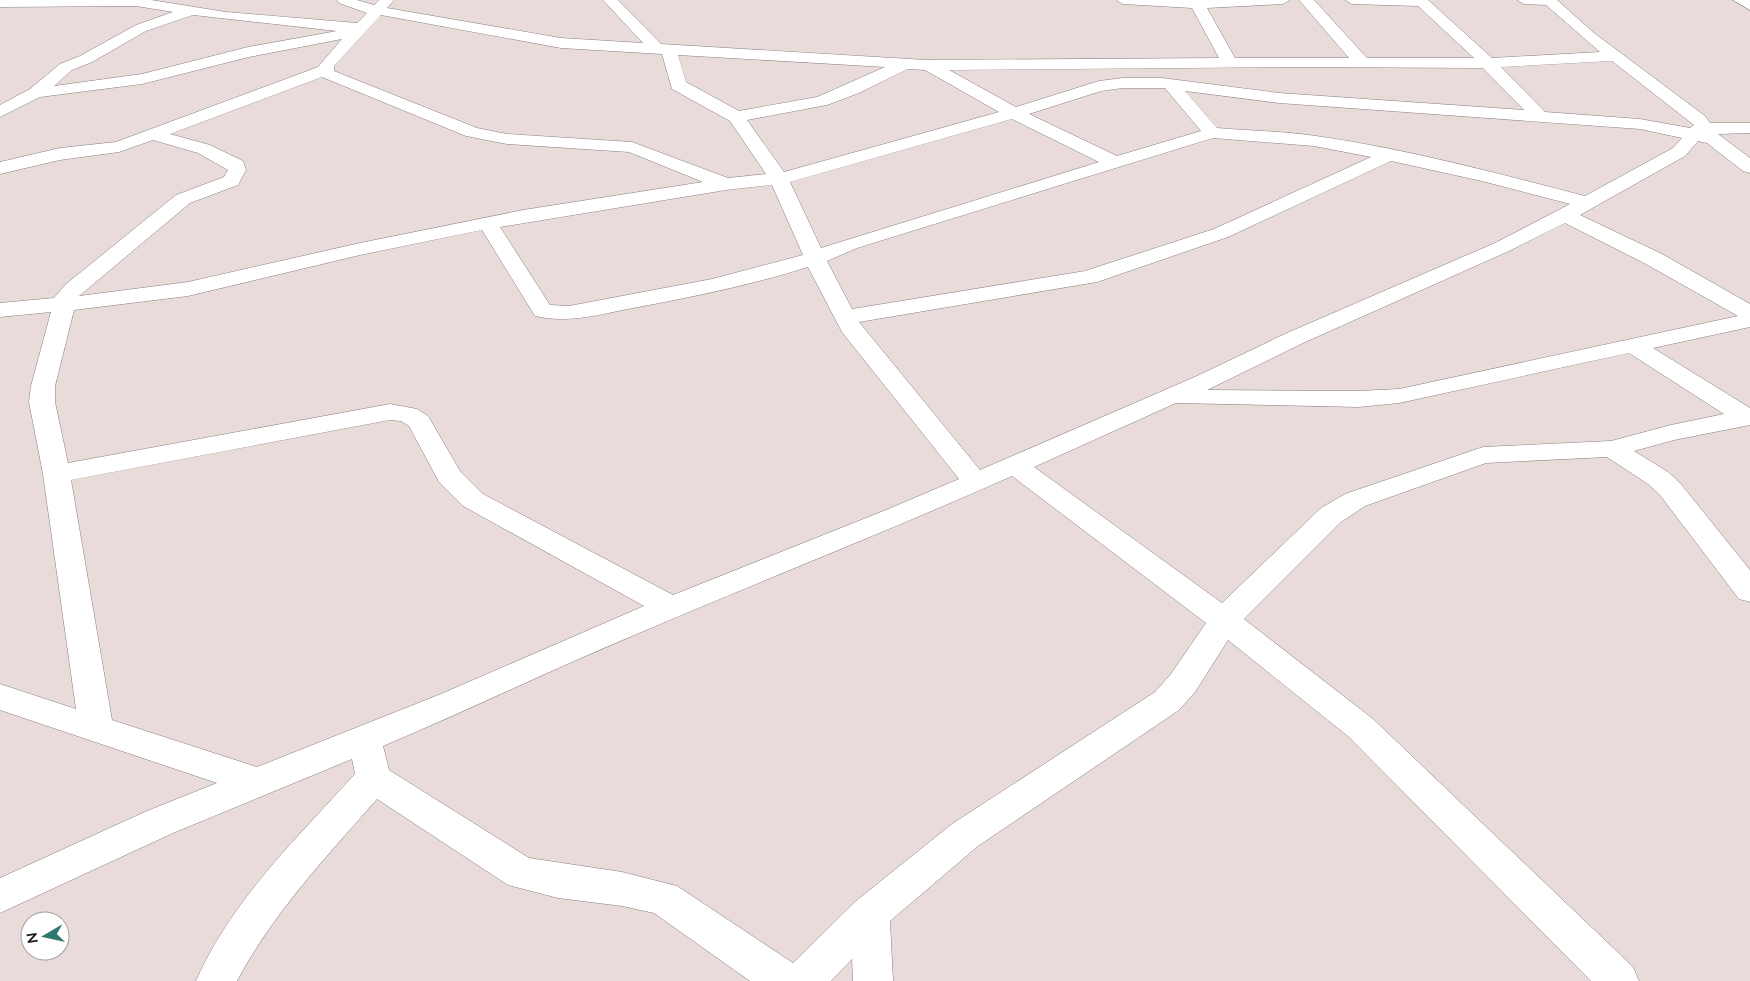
<svg xmlns="http://www.w3.org/2000/svg" width="1750" height="981" font-family="Lato,sans-serif">
  <style>
    .lines { fill: none; stroke-linecap: round; stroke-linejoin: round }
    .street-casing { stroke: #897e7d; stroke-width: 1 }
    .street { fill: #fff; fill-rule: evenodd }
  </style>
  <rect width="100%" height="100%" fill="#e8dbda"/>
  <g class="lines">
    <defs>
      <path id="street" d="M0,0H151L226,12L357,23L367,13L339,3L337,0H357L374,5L379,0H394L387,8L561,38L643,43L603,0H618L661,44L926,60L1219,58L1192,8L1123,4L1116,0H1290L1283,4L1207,8L1235,58H1349L1299,0H1314L1367,58H1474L1418,6L1352,4L1345,0H1428L1492,58L1600,52L1546,5L1524,4L1517,0H1557L1594,33L1705,116L1710,123H1750V133L1718,134L1750,158V173L1743,171L1707,143L1698,141L1685,156L1580,215L1662,254L1750,304V327L1653,348L1750,408V425L1674,440L1634,451L1668,472L1680,483L1750,570V602L1739,599L1660,495L1648,484L1607,457L1486,463L1365,506L1341,522L1244,619L1373,719L1633,967L1639,981H1591L1349,737L1228,640L1195,692L1179,710L978,846L890,921L893,981H853L852,959L831,981H750L654,913L622,906L558,898L508,885L377,799C327,856 273,913 237,981H196C231,901 297,838 355,774L352,759L173,833L0,913V878L147,811L217,783L0,710V684L76,709L43,474L29,402L31,386L51,312L0,317V303L54,298L65,285L176,195L224,177L228,170L198,153L153,140L119,152L60,160L0,174V162L60,148L116,142L318,67L342,39L249,57L142,84L40,97L0,117V105L30,89L60,64L80,56L136,25L173,12L136,6L0,7ZM193,15L337,31L248,47L142,74L54,86L72,70L92,62L146,31ZM381,15L561,48L662,54L672,89L730,121L766,174L728,178L632,142L507,134L477,128L334,71V66ZM678,55L885,67L817,97L739,111L686,82ZM1612,61L1694,125L1690,128L1640,119L1545,112L1501,67ZM1292,67L1483,68L1524,110L1279,93L1162,78H1123L1099,81L1016,107L949,70ZM908,69L925,70L999,112L784,172L747,120L827,105L859,93ZM322,77L466,136L507,144L629,152L703,182L523,210L360,243L188,282L79,296L190,203L238,185L246,170L243,161L210,145L170,134ZM1123,88H1165L1201,131L1117,156L1029,114L1101,91ZM1185,91L1279,103L1640,129L1682,138L1673,148L1585,196C1496,173 1407,149 1316,136C1283,131 1250,131 1217,128ZM1012,119L1099,162L821,248L790,182ZM1213,138L1314,146L1371,157L1214,229L1085,271L852,309L827,261L857,248ZM1391,161L1482,181L1570,204L1495,243L1287,333L1197,376L980,470L859,322L1097,282L1228,237ZM772,185L803,255L712,279L569,306L550,305L500,227L726,190ZM1565,223L1646,264L1738,316L1399,389L1359,391L1207,390L1303,343L1509,251ZM482,230L535,316C568,324 601,314 633,308C692,297 751,285 808,267L842,332L959,479L886,510L673,595L483,494L460,471L428,416L417,409L390,404L68,463L55,402V386L74,310L188,296L360,255ZM1629,353L1724,414L1671,425L1611,441L1483,447L1345,494L1321,508L1222,603L1034,467L1176,403L1359,407L1399,403ZM390,420L401,421L409,426L439,482L463,506L644,606L441,694L257,767L112,720L71,480ZM1012,476L1206,623L1171,674L1155,692L952,824L856,901L793,963L677,886L622,872L529,858L389,770L383,746C467,711 548,671 632,636C758,582 886,532 1012,476Z
        M1733,0H1750V10Z"/>
    </defs>
    <use href="#street" class="street-casing"/>
    <use href="#street" class="street"/>
  </g>
  <g transform="translate(45 936) rotate(261)"><circle r="24" fill="#ffffff" stroke="#a3a1a1"/>
  <path d="M0-4L9 19L0 12L-9 19Z" fill="#317870"/>
  <text y="-8" font-size="14" font-weight="bold" text-anchor="middle" fill="#181413">N</text>
  </g>
</svg>
